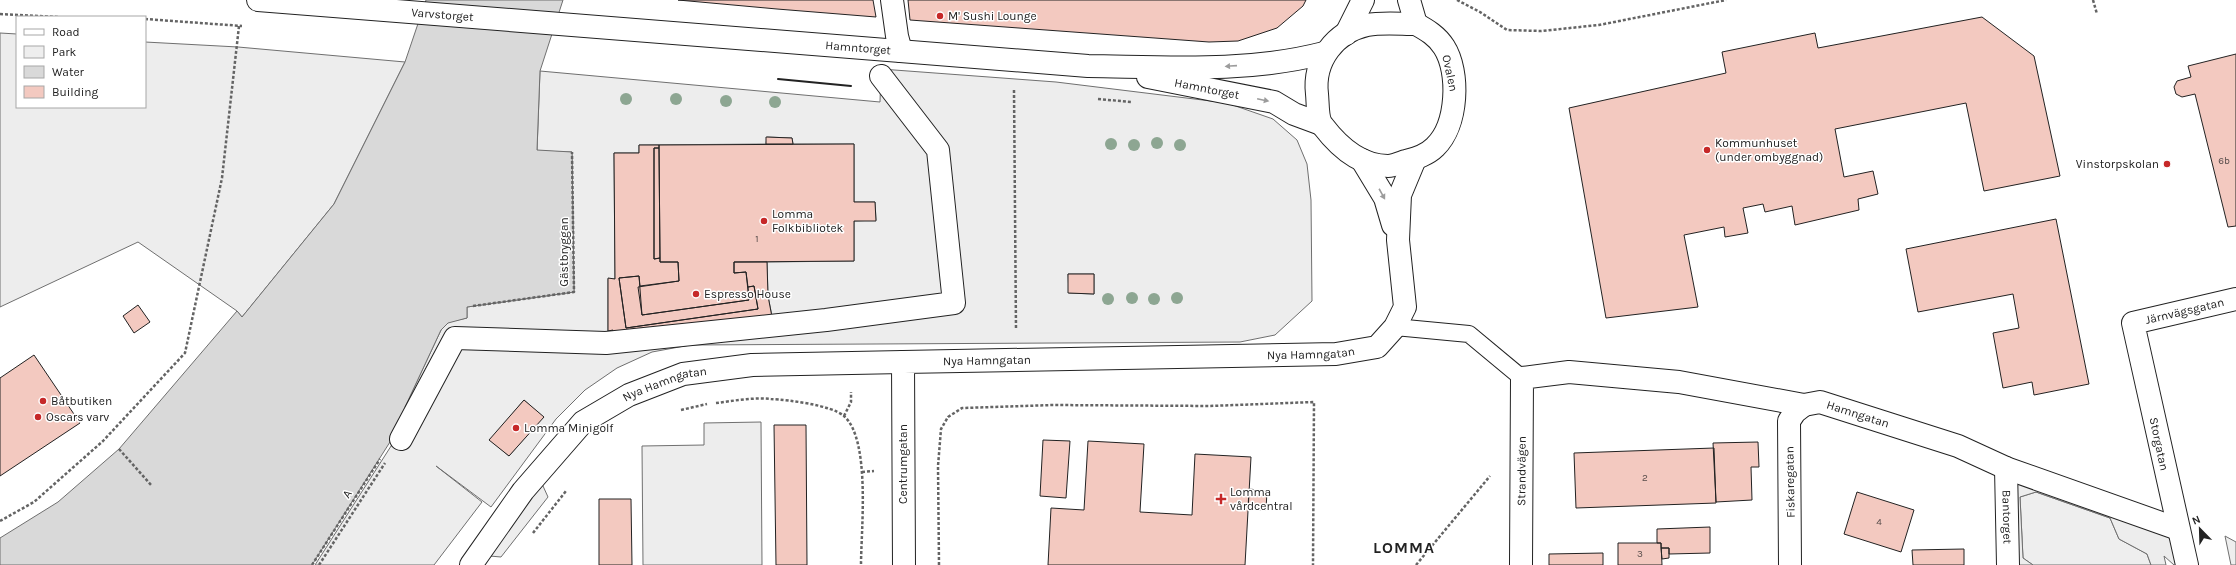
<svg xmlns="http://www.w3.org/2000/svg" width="2236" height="565" font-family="Karla,sans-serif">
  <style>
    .green { fill: #eee; stroke: #6f6f6f }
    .parking { fill: #ededed; stroke: #6f6f6f; fill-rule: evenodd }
    .water { fill: #d9d9d9; stroke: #6f6f6f }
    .building { fill: #f3c9c0; stroke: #222 }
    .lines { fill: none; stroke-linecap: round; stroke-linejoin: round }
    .lane-casing { stroke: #222; stroke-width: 18 }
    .street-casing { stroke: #222; stroke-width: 24 }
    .secondary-casing { stroke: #222; stroke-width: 24 }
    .path { stroke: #646464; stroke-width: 2.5; stroke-dasharray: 3 2; stroke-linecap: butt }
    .lane { stroke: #fff; stroke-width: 16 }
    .street { stroke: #fff; stroke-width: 22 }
    .secondary { stroke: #fff; stroke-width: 22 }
    .wall { stroke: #222; stroke-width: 2 }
    .tree { fill: #8da692 }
    .oneway { fill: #9c9c9c }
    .poi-dot { fill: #c62828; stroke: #fff; stroke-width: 1.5 }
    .labels { text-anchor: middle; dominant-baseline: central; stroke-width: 3; stroke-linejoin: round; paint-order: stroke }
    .number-label { font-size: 10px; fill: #564c4a }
    .street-label { font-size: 12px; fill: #222; stroke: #fff }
    .poi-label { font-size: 12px; fill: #222; stroke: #fff; text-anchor: start }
    .district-label { font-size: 16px; font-weight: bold; letter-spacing: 1px; fill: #222; stroke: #fff }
  </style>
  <rect width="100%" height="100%" fill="#fff"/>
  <path class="green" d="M2036,492L2110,518L2119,539L2147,554L2151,565H2033L2023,558L2020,497Z
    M2225,536L2236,542V565H2231Z"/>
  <path class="parking" d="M0,33L17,34V107H145V42L238,47L405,62L334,204L242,317L237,311L138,242L0,307Z
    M881,69L1056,82L1227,103L1273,119L1297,140L1307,164L1311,200L1312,301L1275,335L1240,342L690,345L652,352L617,368L585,390L556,419L491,507L436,466L482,502L434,565H315L393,443L409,412L405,407L441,330L448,322L467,318V307L574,292L572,152L537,151L540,71L880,102ZM767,137L792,138L793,144H854V202H875L876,220L854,221V261L767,262L768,296L772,316L613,338V330L608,331V279H615L614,153H639V145L766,144ZM1068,274H1094V294L1069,293ZM524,400L543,417L509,456L490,440Z
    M761,422L762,565H643L642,446L704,445V423Z
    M2006,468L2178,529L2187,565H2174L2164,556L2166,565H2151L2147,554L2119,539L2110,518L2036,492L2020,497L2023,558L2033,565H2008Z
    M538,475L548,497L501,557L478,555Z"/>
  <path class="water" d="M426,0H563L540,71L537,150L572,152L574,292L467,307V318L448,323L441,330L405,407L409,412L312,565H0V538L58,502L119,449L237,311L242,317L334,204L405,62Z"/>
  <path class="building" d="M678,0H873L876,17L777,9Z
    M908,0H1306L1303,6L1277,28L1238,41L1209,42L910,20Z
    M1982,17L2034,56L2060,176L1984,191L1966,103L1835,129L1844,177L1873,171L1878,194L1858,199L1859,210L1795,225L1792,206L1765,212L1763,204L1743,208L1748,233L1725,237L1724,227L1684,235L1698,307L1606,318L1569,108L1726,73L1722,52L1815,33L1818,48Z
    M2236,54V226L2228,227L2195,94L2182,97L2176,94L2174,87L2177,81L2191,77L2188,66Z
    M766,137L792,138L793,144H766Z
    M854,144V202H875L876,221H854V261L734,262V273L746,272L749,300L642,315L638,287L679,281L678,262H660L659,145Z
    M639,145H659V148H654V259L660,258V262H678L679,281L640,286L639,276L619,278L626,328L758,309L754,286L748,287L746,272L734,273V262H767L768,296L772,317L613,338V330L608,331V278L615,279L614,153H639Z
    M654,148H659L660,258L654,259Z
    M2056,219L2089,384L2034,395L2032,382L2003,388L1993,333L2019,328L2013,294L1918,312L1906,249Z
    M1068,274H1094V294L1068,293Z
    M639,276L642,315L749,300L748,287L754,286L758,309L626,328L619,278Z
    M138,305L150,322L134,333L123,316Z
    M34,355L80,423L0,476V378Z
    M524,400L544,417L509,456L489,440Z
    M774,425H806L807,565H776Z
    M1043,440L1070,441L1066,498L1040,496Z
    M1088,441L1144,444L1140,512L1192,515L1195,454L1251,457L1245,565H1048L1051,508L1084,510Z
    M1758,442L1759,467H1751L1752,500L1716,502L1713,443Z
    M1714,448L1716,503L1576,508L1574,453Z
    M1249,489L1267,491L1266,510L1248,509Z
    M1857,492L1914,510L1901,552L1844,534Z
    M599,499H631L632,565H599Z
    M1710,527V553L1669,554V548H1661V543H1657V529Z
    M1618,543H1661L1662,565H1618Z
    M1661,548H1669V558L1662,559Z
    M1964,549V565H1913L1912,550Z
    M1603,553V565H1549V554Z"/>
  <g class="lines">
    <defs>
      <path id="lane" d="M1395,327L1469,334L1522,378"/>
      <g id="street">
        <path id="s1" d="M258,0L1088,66C1166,67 1247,73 1324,53"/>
        <path d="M892,0L897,36L901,51"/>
        <path id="s2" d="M1148,77L1274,102L1294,114L1321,124"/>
        <path d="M401,439L455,338L606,343L826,320L954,303L938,150L881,76"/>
        <path id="s3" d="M2006,468L2008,565"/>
        <path id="s4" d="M471,565L523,491L583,422L629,395L683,374L752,365L903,362"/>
        <path id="s5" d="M1521,565L1522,378L1569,372L1679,382L1804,405L1820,402L1958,446L2006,468L2178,529"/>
        <path d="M1790,565L1789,421L1795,412L1804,405"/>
        <path id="s6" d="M2187,565L2133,323L2236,299"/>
      </g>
      <g id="secondary">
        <path d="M1409,0L1416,24"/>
        <path d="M1416,24C1427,30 1437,36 1444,47C1460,72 1458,125 1435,147C1428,154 1415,159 1406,161C1400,163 1393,166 1388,166C1360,166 1339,147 1323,126C1317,120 1318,103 1317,94C1313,61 1335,32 1367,25C1382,22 1401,24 1416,24Z"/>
        <path d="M1346,34L1363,0"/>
        <path d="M1362,160L1385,198L1393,225"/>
        <path id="s7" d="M904,565L903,362L1336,354L1377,347L1395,327L1405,307L1398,240L1400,195L1415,159"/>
      </g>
    </defs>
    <use href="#lane" class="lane-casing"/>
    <use href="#street" class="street-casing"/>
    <use href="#secondary" class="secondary-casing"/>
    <path class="path" d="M1457,0L1480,12L1507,30L1541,31L1599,25L1726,0
      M2093,0L2097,14
      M0,14L59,17
      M145,19L242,26
      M1014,90L1016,329
      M1098,99L1131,102
      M473,306L574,292L572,152
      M716,403C733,401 753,397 771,399C789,400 831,405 844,416C871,440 861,530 861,565
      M681,410L707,404
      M844,416L851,402V392
      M119,449L152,486
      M862,472L874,471
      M0,521L34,502L103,441L185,353L222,178L239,26
      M533,533L566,491
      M312,565L380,459
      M319,565L385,463
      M939,565L938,466L941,429L948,417L962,408L1053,405L1210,406L1314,402L1313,565
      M1416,565L1490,476"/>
    <use href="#lane" class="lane"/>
    <use href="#street" class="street"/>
    <use href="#secondary" class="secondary"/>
    <path class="wall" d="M778,79L851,86"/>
  </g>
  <g class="tree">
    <circle cx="626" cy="99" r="6"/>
    <circle cx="676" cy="99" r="6"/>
    <circle cx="726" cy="101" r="6"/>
    <circle cx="775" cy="102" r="6"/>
    <circle cx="1157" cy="143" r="6"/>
    <circle cx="1111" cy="144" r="6"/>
    <circle cx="1134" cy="145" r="6"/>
    <circle cx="1180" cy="145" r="6"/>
    <circle cx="1132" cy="298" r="6"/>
    <circle cx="1177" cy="298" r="6"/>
    <circle cx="1108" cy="299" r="6"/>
    <circle cx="1154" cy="299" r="6"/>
  </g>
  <defs><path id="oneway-solid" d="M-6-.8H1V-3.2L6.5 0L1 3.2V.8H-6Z"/></defs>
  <g class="oneway">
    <use href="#oneway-solid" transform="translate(1231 66) rotate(176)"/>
    <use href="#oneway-solid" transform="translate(1263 100) rotate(12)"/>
    <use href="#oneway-solid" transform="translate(1382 194) rotate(61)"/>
  </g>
  <g class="poi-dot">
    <circle cx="940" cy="16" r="4"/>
    <circle cx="1707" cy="150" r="4"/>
    <circle cx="2167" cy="164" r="4"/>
    <circle cx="764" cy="221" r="4"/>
    <circle cx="696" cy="294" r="4"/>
    <circle cx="43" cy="401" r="4"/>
    <circle cx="38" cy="417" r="4"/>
    <circle cx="516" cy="428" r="4"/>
    <path d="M1219 493h4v4h4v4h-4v4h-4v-4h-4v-4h4z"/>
  </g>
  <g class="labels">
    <g class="number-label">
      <text x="2224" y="161">6b</text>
      <text x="757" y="239">1</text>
      <text x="1645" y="478">2</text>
      <text x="1879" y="522">4</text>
      <text x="1640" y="554">3</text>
    </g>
    <g class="street-label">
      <text stroke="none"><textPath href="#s1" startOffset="185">Varvstorget</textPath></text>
      <text stroke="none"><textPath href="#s1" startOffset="602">Hamntorget</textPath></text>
      <text transform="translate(1450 73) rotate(78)">Ovalen</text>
      <text stroke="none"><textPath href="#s2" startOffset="60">Hamntorget</textPath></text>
      <text transform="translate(564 252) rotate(-90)">Gästbryggan</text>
      <text stroke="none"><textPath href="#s6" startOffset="301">Järnvägsgatan</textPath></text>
      <text stroke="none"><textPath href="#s7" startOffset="611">Nya Hamngatan</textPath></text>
      <text stroke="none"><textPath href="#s7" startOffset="287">Nya Hamngatan</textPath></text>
      <text stroke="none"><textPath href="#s4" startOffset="273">Nya Hamngatan</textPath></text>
      <text stroke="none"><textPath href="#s5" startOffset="528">Hamngatan</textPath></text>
      <text transform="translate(2159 444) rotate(78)">Storgatan</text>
      <text transform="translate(903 464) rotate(-90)">Centrumgatan</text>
      <text stroke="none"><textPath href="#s5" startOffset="94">Strandvägen</textPath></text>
      <text transform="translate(1790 482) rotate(-91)">Fiskaregatan</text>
      <text transform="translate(347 494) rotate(-57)">A</text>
      <text stroke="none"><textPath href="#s3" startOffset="49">Bantorget</textPath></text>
    </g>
    <g class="poi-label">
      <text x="948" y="16">M' Sushi Lounge</text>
      <text x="1715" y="143">Kommunhuset<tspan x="1715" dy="14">(under ombyggnad)</tspan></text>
      <text x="2159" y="164" text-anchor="end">Vinstorpskolan</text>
      <text x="772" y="214">Lomma<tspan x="772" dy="14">Folkbibliotek</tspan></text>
      <text x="704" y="294">Espresso House</text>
      <text x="51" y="401">Båtbutiken</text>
      <text x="46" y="417">Oscars varv</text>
      <text x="524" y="428">Lomma Minigolf</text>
      <text x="1230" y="492">Lomma<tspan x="1230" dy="14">vårdcentral</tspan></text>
    </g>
    <g class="district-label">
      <text x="1404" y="547">LOMMA</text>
    </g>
  </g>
  <rect x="16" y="16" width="130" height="92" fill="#ffffff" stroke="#a7a7a7"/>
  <rect x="24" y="29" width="20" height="6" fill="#ffffff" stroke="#a7a7a7"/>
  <text x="52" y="36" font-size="12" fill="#222222">Road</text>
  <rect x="24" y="46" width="20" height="12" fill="#eeeeee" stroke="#a7a7a7"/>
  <text x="52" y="56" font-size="12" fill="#222222">Park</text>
  <rect x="24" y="66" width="20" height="12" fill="#d9d9d9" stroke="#a7a7a7"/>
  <text x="52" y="76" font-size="12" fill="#222222">Water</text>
  <rect x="24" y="86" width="20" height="12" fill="#f3c9c0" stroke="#a7a7a7"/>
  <text x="52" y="96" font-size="12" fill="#222222">Building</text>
  <g transform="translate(2200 529) rotate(337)" stroke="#ffffff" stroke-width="3" paint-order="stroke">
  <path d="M0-3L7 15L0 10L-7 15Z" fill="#222222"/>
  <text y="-6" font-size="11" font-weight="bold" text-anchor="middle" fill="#222222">N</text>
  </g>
</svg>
